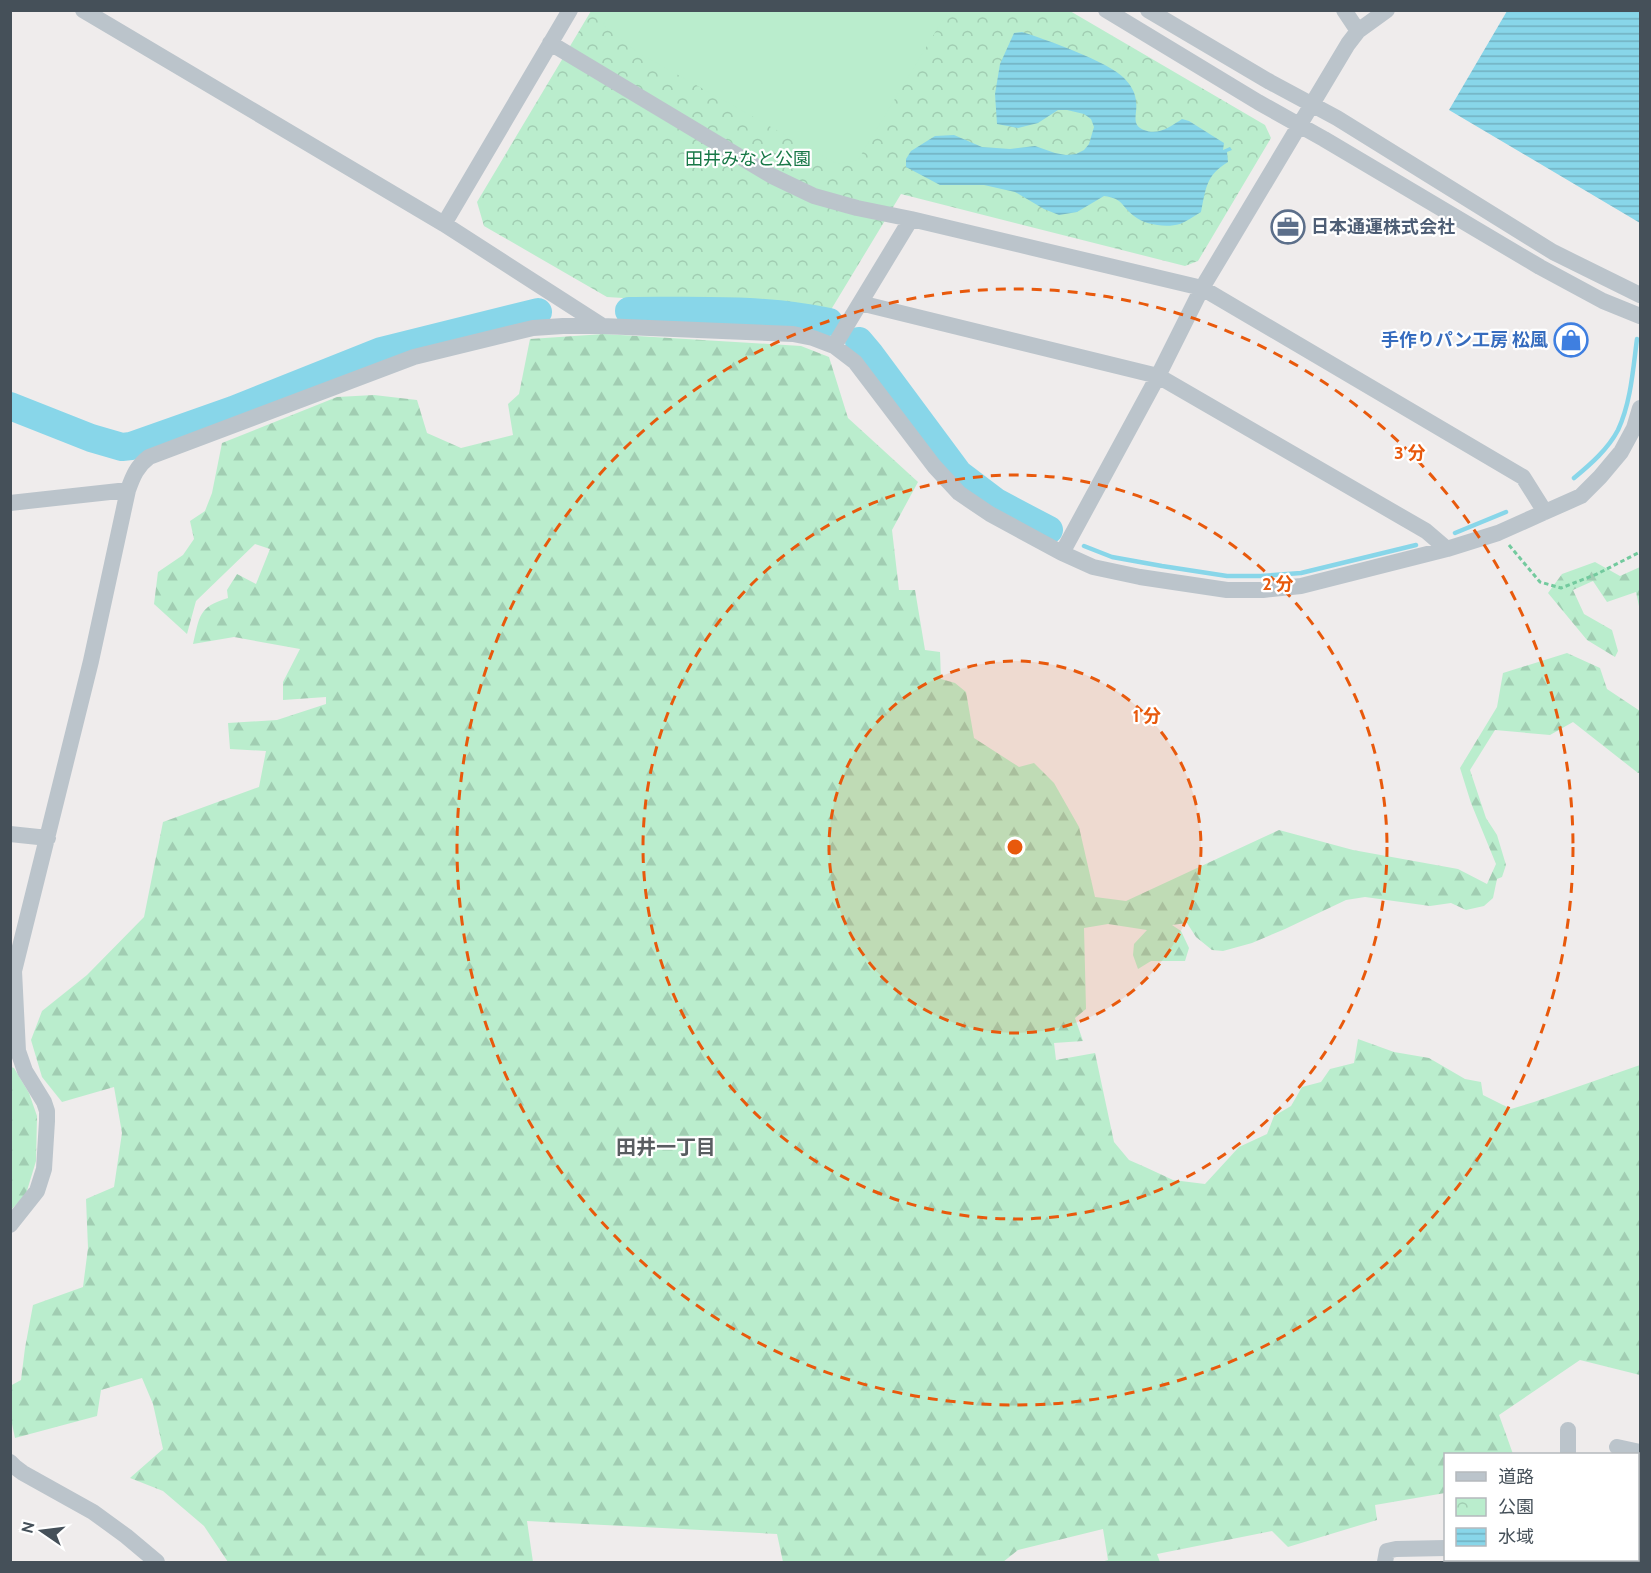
<svg xmlns="http://www.w3.org/2000/svg" width="1651" height="1573" font-family="Cabin,'Noto Sans JP',sans-serif">
  <style>
    .forest { fill: url(#forest-firs) }
    .park { fill: url(#park-crowns) }
    .garden { fill: #baedcd }
    .water { fill: url(#water-rules) }
    .lines { fill: none; stroke-linecap: round; stroke-linejoin: round }
    .stream { stroke: #88d6e9; stroke-width: 4.5 }
    .river { stroke: #88d6e9; stroke-width: 28 }
    .path { stroke: #73ca9e; stroke-width: 3; stroke-dasharray: 4.5 3; stroke-linecap: butt }
    .minor { stroke: #bbc4cb; stroke-width: 16 }
    .ring { fill: none; stroke: #e8590c; stroke-width: 3; stroke-dasharray: 10 8 }
    .labels { text-anchor: middle; dominant-baseline: central; stroke-width: 4.5; stroke-linejoin: round; paint-order: stroke }
    .park-label { font-size: 18px; fill: #187847; stroke: #fff }
    .service-label { font-size: 18px; font-weight: bold; fill: #4e5e75; stroke: #fff; text-anchor: start }
    .shop-label { font-size: 18px; font-weight: bold; fill: #366cbe; stroke: #fff; text-anchor: end }
    .neighbourhood-label { font-size: 20px; font-weight: bold; fill: #595d61; stroke: #fff }
    .centre { fill: #e8590c; stroke: #fff; stroke-width: 3 }
    .ring-label { font-size: 18px; text-anchor: middle; font-weight: bold; fill: #e8590c; stroke: #fff; stroke-width: 4.5; stroke-linejoin: round; paint-order: stroke }
  </style>
  <defs>
    <pattern id="forest-firs" width="22" height="20" patternUnits="userSpaceOnUse" patternTransform="scale(1.5)"><rect width="22" height="20" fill="#baedcd"/><path d="M5 1l3.5 6h-7zM16 11l3.5 6h-7z" fill="#a1cdb2"/></pattern>
    <pattern id="park-crowns" width="20" height="18" patternUnits="userSpaceOnUse" patternTransform="scale(1.5)"><rect width="20" height="18" fill="#baedcd"/><path d="M2 6a3 3 0 1 1 6 0M12 15a3 3 0 1 1 6 0" fill="none" stroke="#a1cdb2"/></pattern>
    <pattern id="water-rules" width="6" height="5" patternUnits="userSpaceOnUse" patternTransform="scale(1.5)"><rect width="6" height="5" fill="#88d6e9"/><path d="M0 2.5h6" fill="none" stroke="#71b0c0"/></pattern>
  </defs>
  <rect width="100%" height="100%" fill="#efecec"/>
  <path class="forest" d="M604,334L801,346L829,357L848,418L918,482L892,530L899,590H915L925,650L940,652L941,679L955,683L966,692L974,738L1019,767L1034,763L1054,783L1079,827L1095,897L1126,901L1279,830L1353,850L1458,869L1487,884L1496,864L1471,803L1460,768L1497,707L1503,673L1567,653L1600,668L1607,689L1640,711V773H1638L1573,722L1550,735L1495,730L1470,770L1486,818L1497,835L1506,865L1502,877L1497,879L1493,898L1484,906L1466,910L1451,903L1430,906L1365,897L1346,900L1285,929L1252,943L1223,951L1212,950L1196,937L1187,923L1172,925L1181,931L1189,948L1185,961H1151L1138,969L1133,955L1134,944L1147,930L1108,924L1084,928L1086,1009L1075,1018L1083,1041L1054,1043L1056,1060L1095,1053L1114,1142L1129,1160L1145,1167L1173,1180L1205,1184L1239,1147L1267,1134L1274,1116L1291,1106L1302,1087L1321,1082L1330,1069L1354,1063L1358,1039L1394,1052L1429,1058L1465,1079L1481,1082L1483,1095L1511,1109L1534,1102L1640,1065V1375L1580,1360L1499,1415L1513,1454H1446L1445,1493L1375,1505L1377,1520L1288,1547L1272,1531L1157,1554L1160,1562H1101L1108,1560L1103,1529L1018,1550L1003,1562H783L777,1534L527,1521L533,1562H228L204,1526L163,1491L130,1478L163,1449L153,1404L142,1378L101,1390L97,1416L15,1438L11,1419L10,1386L21,1380L25,1348L33,1305L83,1287L88,1248L86,1199L114,1187L122,1133L114,1087L62,1102L42,1077L31,1040L42,1011L87,975L144,917L163,822L259,787L266,751L230,749L228,723L277,720L326,704V697L283,700V682L300,649L234,637L193,644C200,616 198,607 228,598L227,590L237,574L256,584L270,549L255,544L196,601L187,634L154,604L158,572L183,555L194,539L190,521L205,511L212,493L222,443L337,397L374,395L417,400L427,433L461,448L513,435L508,404L519,394L530,339Z
    M1595,562L1620,576L1640,567V611L1636,592L1607,602L1593,581L1573,590L1584,614L1612,630L1618,651L1615,657L1587,640L1548,593L1562,574Z
    M11,1067L14,1068L29,1093L37,1116L36,1161L26,1194L11,1210Z"/>
  <path class="park" d="M591,11H1070L1265,125L1271,138L1198,261L1185,266L901,194L829,313L794,309L625,304L623,298L607,297L484,226L477,202Z"/>
  <path class="garden" d="M611,11V10L948,11L858,160L837,164L637,52L603,25Z"/>
  <path class="water" d="M1507,11H1640V223L1449,110Z
    M1022,32C1045,39 1109,62 1124,78C1130,84 1136,93 1136,102C1138,113 1130,125 1144,130C1159,136 1171,126 1182,119L1189,121L1224,143L1223,150L1230,147L1232,150L1227,152L1228,162C1206,175 1206,188 1201,212C1194,216 1187,221 1180,224C1166,228 1145,225 1134,216C1120,205 1124,199 1104,196L1077,212L1059,215L1044,209L1015,192L984,185H940L906,167V159L911,151L935,136L954,135L982,147L1010,149L1035,146L1055,153L1066,155L1076,154L1084,150L1089,144L1094,127L1091,119L1084,114L1067,110H1058L1038,123L1018,128L997,124L995,94L1000,64L1014,33Z"/>
  <g class="lines">
    <path class="stream" d="M1574,478C1591,464 1608,449 1618,430C1631,402 1633,369 1637,339
      M1455,533L1506,512
      M1084,546L1112,557L1162,566L1227,576H1261L1301,573L1416,545"/>
    <path class="river" d="M629,311C696,311 763,308 829,322
      M859,341L870,354L959,474L996,502L1049,530
      M10,406L91,438L122,447L131,446L233,410L381,351L538,312"/>
    <path class="path" d="M1509,545L1540,582L1561,588L1597,574L1640,552"/>
    <path class="minor" d="M83,10L444,224L601,325
      M1106,10L1258,102L1324,139L1540,267L1603,301L1640,316
      M1148,10L1270,82L1337,118L1553,252L1640,295
      M1344,10L1358,31
      M550,43L772,176L814,196L857,208L911,219
      M444,224L570,10
      M860,303L1158,376L1426,531L1447,549
      M834,346L911,219L1202,288L1523,477L1545,512
      M10,503L128,490
      M1062,553L1158,376L1202,288L1348,44L1358,31L1387,10
      M10,834L48,838
      M10,1225L37,1191L44,1169L47,1121V1111L44,1102L25,1071L18,1051L14,971L91,661L128,490C133,476 137,466 149,457L414,357L533,328L563,326H602L793,334L813,338L834,346L855,362L934,466L959,493L990,514L1062,553L1093,567L1140,577L1227,590H1263L1301,586L1447,549L1498,533L1545,512L1581,496L1600,477L1621,452L1634,428L1640,408
      M1617,1447L1640,1452
      M1568,1454V1430
      M10,1462L15,1467L23,1473L93,1512L126,1536L157,1562
      M1638,1502L1640,1503
      M1638,1533H1640
      M1527,1560L1538,1562
      M1385,1562L1387,1551L1396,1549L1446,1548"/>
  </g>
  <circle cx="1015" cy="847" r="186" fill="#e8590c" fill-opacity=".12"/>
  <g class="ring">
    <circle cx="1015" cy="847" r="186"/>
    <circle cx="1015" cy="847" r="372"/>
    <circle cx="1015" cy="847" r="558"/>
  </g>
  <defs>
    <symbol id="office-ring" viewBox="-11 -11 22 22"><circle r="9.5" fill="#fff" stroke="#5c6f8a" stroke-width="1.5"/><path d="M-6-3h4V-5.5h4V-3h4V5H-6ZM-1-4.5V-3h2v-1.5ZM-6 0V1H6V0Z" fill="#5c6f8a"/></symbol>
    <symbol id="shop-ring" viewBox="-11 -11 22 22"><circle r="9.5" fill="#fff" stroke="#3f7fe0" stroke-width="1.5"/><path d="M-5-2.5h2.3a2.7 3.5 0 0 1 5.4 0H5L5.5 6h-11ZM-1.5-2.5h3a1.5 2.3 0 0 0-3 0Z" fill="#3f7fe0"/></symbol>
  </defs>
  <g fill-rule="evenodd">
    <use href="#office-ring" x="1269" y="208" width="38" height="38"/>
    <use href="#shop-ring" x="1552" y="321" width="38" height="38"/>
  </g>
  <g class="labels">
    <g class="park-label">
      <text x="748" y="159">田井みなと公園</text>
    </g>
    <g class="service-label">
      <text x="1311" y="227">日本通運株式会社</text>
    </g>
    <g class="shop-label">
      <text x="1548" y="340">手作りパン工房 松風</text>
    </g>
    <g class="neighbourhood-label">
      <text x="666" y="1147">田井一丁目</text>
    </g>
  </g>
  <circle cx="1015" cy="847" r="9" class="centre"/>
  <g class="ring-label">
    <text x="1410" y="459">3 分</text>
    <text x="1278" y="590">2 分</text>
    <text x="1147" y="722">1 分</text>
  </g>
  <rect width="1651" height="1573" fill="none" stroke="#455059" stroke-width="24"/>
  <rect x="1444" y="1453" width="195" height="108" fill="#ffffff" stroke="#b5b9bd" stroke-width="1.5"/>
  <rect x="1456" y="1472" width="30" height="9" fill="#bbc4cb" stroke="#b5b9bd" stroke-width="1.5"/>
  <text x="1498" y="1483" font-size="18" fill="#455059">道路</text>
  <rect x="1456" y="1498" width="30" height="18" fill="url(#park-crowns)" stroke="#b5b9bd" stroke-width="1.5"/>
  <text x="1498" y="1513" font-size="18" fill="#455059">公園</text>
  <rect x="1456" y="1528" width="30" height="18" fill="url(#water-rules)" stroke="#b5b9bd" stroke-width="1.5"/>
  <text x="1498" y="1543" font-size="18" fill="#455059">水域</text>
  <g transform="translate(42 1531) rotate(284)" stroke="#ffffff" stroke-width="4.5" paint-order="stroke">
  <path d="M0-4.5L10 22L0 15L-10 22Z" fill="#455059"/>
  <text y="-9" font-size="16" font-weight="bold" text-anchor="middle" fill="#455059">N</text>
  </g>
</svg>
